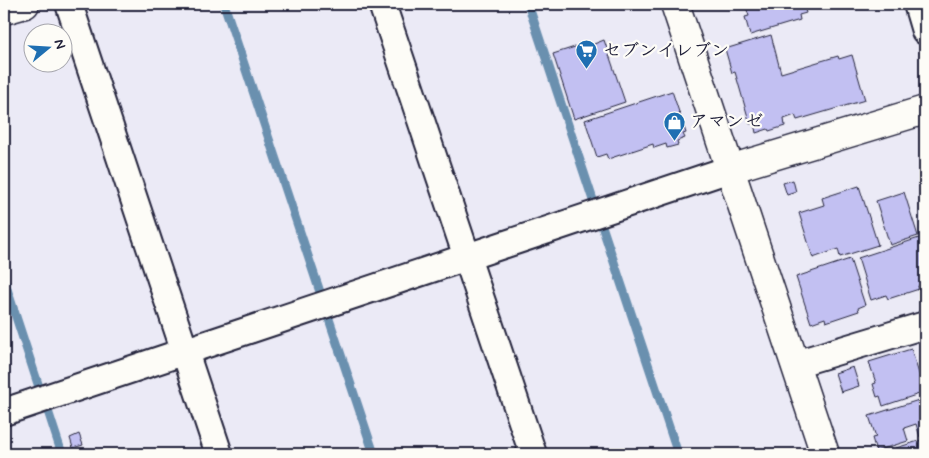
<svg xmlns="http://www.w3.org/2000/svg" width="929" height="458" font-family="Mynerve,'Klee One',sans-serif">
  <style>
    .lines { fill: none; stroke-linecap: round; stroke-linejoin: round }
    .stream { stroke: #6b90af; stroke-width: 9 }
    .building { fill: #c2c0f2; stroke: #22223b }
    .street-casing { stroke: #22223b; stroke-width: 30 }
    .secondary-casing { stroke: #22223b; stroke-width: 31 }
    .street { stroke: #fdfcf7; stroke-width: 26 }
    .secondary { stroke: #fdfcf7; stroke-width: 28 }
    .labels { text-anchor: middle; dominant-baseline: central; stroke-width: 4.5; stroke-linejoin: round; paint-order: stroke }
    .poi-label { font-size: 18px; font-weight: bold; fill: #22223b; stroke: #fdfcf7; text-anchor: start }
  </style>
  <rect width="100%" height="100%" fill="#ebeaf6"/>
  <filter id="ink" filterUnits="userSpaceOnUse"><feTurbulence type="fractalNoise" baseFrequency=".02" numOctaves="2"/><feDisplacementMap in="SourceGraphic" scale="10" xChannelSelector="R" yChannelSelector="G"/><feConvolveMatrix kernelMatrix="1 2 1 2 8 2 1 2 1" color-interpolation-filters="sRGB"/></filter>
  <g filter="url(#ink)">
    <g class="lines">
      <path class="stream" d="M224,4L320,292
        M528,4L593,200
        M602,226L678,454
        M4,280L39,387
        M328,316L374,454
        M48,411L62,454"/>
    </g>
    <path class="building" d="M745,4H803L806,13L799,15L800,20L750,35L745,17L749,16Z
      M771,35L781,73L838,56L839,59L852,55L865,100L797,120L795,115L784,119L785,126L769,131L768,129L756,133L754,123L750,124L735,72L732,73L725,49Z
      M604,40L625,102L574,119L553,54L578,46L579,50Z
      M672,91L686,133L683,134L685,138L677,141L678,145L667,148L666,144L654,148L653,144L608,159L606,154L597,157L585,120Z
      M793,180L796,192L787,195L783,183Z
      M859,186L878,245L840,257L838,249L813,258L799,213L824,205L822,198Z
      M904,192L918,236L890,245L876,201Z
      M919,238L925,258V284L918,286L919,289L888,299L886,295L871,300L858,258Z
      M850,259L865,305L858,308L859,311L826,322L825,318L811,323L796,277Z
      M911,349L925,392L883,406L880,396L877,397L873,384L876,383L869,362Z
      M853,367L859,386L841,392L835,373Z
      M925,398V435L920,437L916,424L904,428L908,441L876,451L872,438L876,437L869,416Z
      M79,434L83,445L73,448L70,438Z
      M925,439V454H898L896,448Z"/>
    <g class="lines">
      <defs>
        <path id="street" d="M69,4L219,454
          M382,4L533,454
          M917,4L925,31
          M795,364L925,325
          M4,412L730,169"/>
        <path id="secondary" d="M675,4L825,454
          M4,10L25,4
          M730,169L925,110"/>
      </defs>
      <use href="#street" class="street-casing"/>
      <use href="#secondary" class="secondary-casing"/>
      <use href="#street" class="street"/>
      <use href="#secondary" class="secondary"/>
    </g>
  </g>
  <defs>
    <symbol id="supermarket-pin" viewBox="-11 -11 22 30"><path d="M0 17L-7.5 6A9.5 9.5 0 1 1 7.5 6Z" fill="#1f6fb2" stroke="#fdfcf7"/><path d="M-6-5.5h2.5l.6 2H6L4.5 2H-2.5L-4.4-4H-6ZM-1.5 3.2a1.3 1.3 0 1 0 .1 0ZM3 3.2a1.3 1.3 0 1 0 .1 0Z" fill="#fff"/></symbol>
    <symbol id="shop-pin" viewBox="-11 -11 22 30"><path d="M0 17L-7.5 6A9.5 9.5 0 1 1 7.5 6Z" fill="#1f6fb2" stroke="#fdfcf7"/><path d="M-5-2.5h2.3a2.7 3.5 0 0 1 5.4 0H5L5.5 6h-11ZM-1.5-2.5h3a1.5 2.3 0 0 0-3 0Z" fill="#fff"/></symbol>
  </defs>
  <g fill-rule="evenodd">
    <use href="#supermarket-pin" x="574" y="38" width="25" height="34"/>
    <use href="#shop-pin" x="662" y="110" width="25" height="34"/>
  </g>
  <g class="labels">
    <g class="poi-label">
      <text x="603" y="51">セブンイレブン</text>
      <text x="690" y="122">アマンゼ</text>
    </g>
  </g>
  <rect width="929" height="458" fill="none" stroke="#fdfcf7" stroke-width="20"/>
  <rect x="10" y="10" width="909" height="438" fill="none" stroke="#22223b" stroke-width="2" filter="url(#ink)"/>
  <g transform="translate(48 48) rotate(72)"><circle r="24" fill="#fdfcf7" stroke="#a5a5ac"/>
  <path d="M0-4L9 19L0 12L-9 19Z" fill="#1f6fb2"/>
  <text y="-8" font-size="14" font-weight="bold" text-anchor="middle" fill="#22223b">N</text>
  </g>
</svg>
